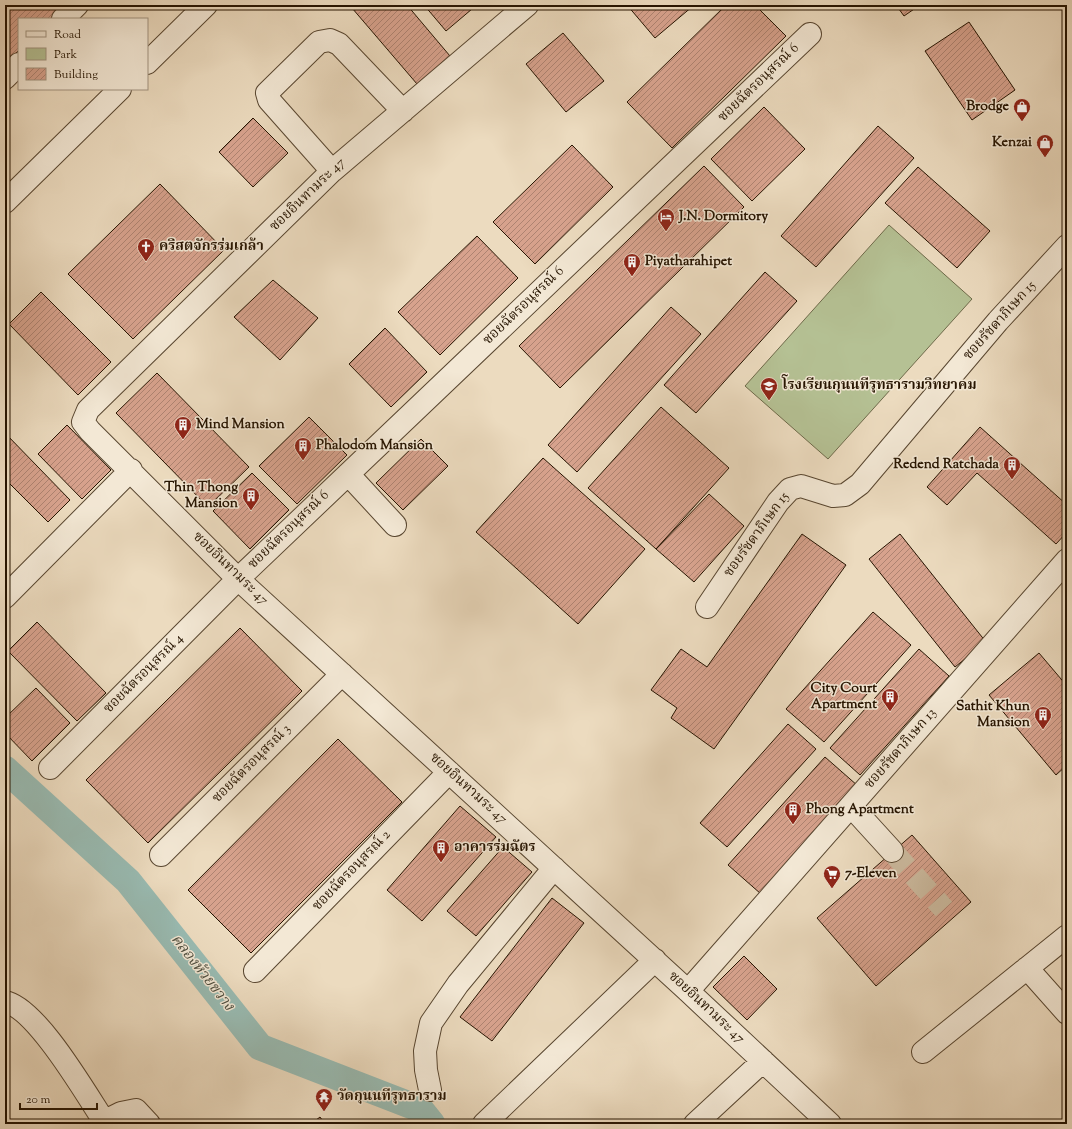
<svg xmlns="http://www.w3.org/2000/svg" width="1072" height="1129" font-family="'Sorts Mill Goudy','Noto Serif Thai',serif">
  <style>
    .green { fill: #b5c194; stroke: #6e6a4a }
    .lines { fill: none; stroke-linecap: round; stroke-linejoin: round }
    .canal { stroke: #99bbb2; stroke-width: 27 }
    .building { fill: url(#building-hatch); stroke: #261401 }
    .minor-tunnel { stroke: #cebda2; stroke-width: 22; stroke-dasharray: 22 11; stroke-linecap: butt }
    .minor-casing { stroke: #584630; stroke-width: 24 }
    .minor { stroke: #f3e8d5; stroke-width: 22 }
    .labels { text-anchor: middle; dominant-baseline: central; stroke-width: 3; stroke-linejoin: round; paint-order: stroke }
    .street-label { font-size: 14px; fill: #261401; stroke: #f3e8d5 }
    .poi-label { font-size: 14px; font-weight: bold; fill: #261401; stroke: #f3e8d5; text-anchor: start }
    .water-label { font-size: 15px; font-style: italic; fill: #4e4e3f; stroke: #f3e8d5 }
  </style>
  <defs>
    <pattern id="building-hatch" width="6" height="6" patternUnits="userSpaceOnUse"><rect width="6" height="6" fill="#d7a28d"/><path d="M-1 1l2-2M0 6l6-6M5 7l2-2" fill="none" stroke="#ae8371"/></pattern>
  </defs>
  <rect width="100%" height="100%" fill="#ecdbbf"/>
  <filter id="stains"><feTurbulence type="fractalNoise" baseFrequency=".005" numOctaves="4"/><feColorMatrix values="0 0 0 0 .2 0 0 0 0 .09 0 0 0 0 .02 0 0 0 .5 -.17"/></filter>
  <radialGradient id="worn" r=".72"><stop offset=".6" stop-color="#630" stop-opacity="0"/><stop offset="1" stop-color="#630" stop-opacity=".3"/></radialGradient>
  <path class="green" d="M889,225L972,299L828,459L745,386Z"/>
  <g class="lines">
    <path class="canal" d="M5,769L128,881L260,1047L420,1109L432,1124"/>
  </g>
  <path class="building" d="M5,5H66L51,19H19V50L5,64Z
    M356,5H407L450,56L417,84L352,8Z
    M424,5H469L472,9L446,31Z
    M627,5H692L693,6L655,38Z
    M726,5H755L786,36L672,148L627,102Z
    M896,5H920L904,16Z
    M969,22L1015,90L972,120L925,51Z
    M563,33L604,81L566,112L526,64Z
    M764,107L805,149L752,201L711,159Z
    M253,118L288,153L253,187L219,152Z
    M878,126L914,158L816,267L781,236Z
    M572,145L613,187L535,264L493,222Z
    M704,166L744,207L560,388L519,346Z
    M918,167L990,231L957,268L885,203Z
    M160,184L224,250L133,339L68,274Z
    M477,236L518,278L440,355L398,312Z
    M765,272L797,301L696,413L664,385Z
    M273,280L318,318L280,360L234,317Z
    M41,292L111,362L78,395L9,324Z
    M671,307L701,334L577,472L548,445Z
    M385,328L427,372L391,407L349,364Z
    M157,373L249,467L208,507L116,413Z
    M661,407L729,468L656,549L588,488Z
    M309,417L347,455L297,504L259,466Z
    M67,425L111,470L82,499L38,454Z
    M980,427L1067,505V532L1056,544L977,473L947,505L927,487Z
    M5,433L70,500L48,522L5,479Z
    M421,439L448,466L403,510L376,483Z
    M543,458L645,549L578,624L476,532Z
    M252,473L289,510L250,549L213,511Z
    M709,494L744,526L694,582L656,549Z
    M802,534L846,565L714,749L671,718L677,708L651,690L681,649L707,667Z
    M900,534L986,642L955,667L869,559Z
    M873,612L911,645L824,742L786,709Z
    M37,622L106,693L77,721L8,651Z
    M240,628L302,691L148,843L86,780Z
    M919,649L949,676L860,775L830,748Z
    M1039,653L1067,686V765L1056,775L989,695Z
    M36,688L70,723L32,761L5,733V718Z
    M788,724L816,749L727,847L700,823Z
    M338,739L402,802L251,953L188,890Z
    M825,757L858,786L761,894L728,865Z
    M460,806L496,837L422,921L387,890Z
    M912,835L971,902L876,986L817,918Z
    M503,847L532,872L476,936L447,911Z
    M552,898L584,923L492,1041L460,1017Z
    M744,956L777,989L747,1020L713,987Z
    M320,1117L325,1124H311Z"/>
  <g class="lines">
    <path class="minor-tunnel" d="M892,851L944,909"/>
    <defs>
      <path id="minor" d="M527,5L332,171L88,410L83,422L90,431L238,579L688,991L830,1124
        M63,19L77,5
        M147,63L206,5
        M5,78L19,64
        M332,171L269,100L267,93L319,42L330,40L339,44L403,111
        M5,202L120,89
        M348,474L395,525
        M5,597L131,470
        M707,607L778,502L790,489L801,486L833,496L845,495L860,484L998,321L1067,246
        M50,768L238,579L810,34
        M851,806L892,851
        M161,855L342,674
        M1027,968L1067,1013
        M255,971L449,772
        M688,991L1067,560
        M5,1002C36,1007 86,1094 104,1121
        M923,1052L1067,936
        M430,1090L426,1070L425,1051L431,1023L458,984L554,868
        M99,1124L121,1113L136,1110L149,1124
        M484,1124L655,960
        M695,1124L763,1061"/>
    </defs>
    <use href="#minor" class="minor-casing"/>
    <use href="#minor" class="minor"/>
  </g>
  <defs>
    <symbol id="shop-pin" viewBox="-11 -11 22 30"><path d="M0 17L-7.5 6A9.5 9.5 0 1 1 7.5 6Z" fill="#8f2418" stroke="#f3e8d5"/><path d="M-5-2.5h2.3a2.7 3.5 0 0 1 5.4 0H5L5.5 6h-11ZM-1.5-2.5h3a1.5 2.3 0 0 0-3 0Z" fill="#fff"/></symbol>
    <symbol id="hotel-pin" viewBox="-11 -11 22 30"><path d="M0 17L-7.5 6A9.5 9.5 0 1 1 7.5 6Z" fill="#8f2418" stroke="#f3e8d5"/><path d="M-6-4.5h1.5V1H6V5H4.5V3h-9V5H-6ZM-4 0a1.8 1.8 0 1 1 3.6 0ZM.5 0V-2.5h3Q6-2.5 6 0Z" fill="#fff"/></symbol>
    <symbol id="church-pin" viewBox="-11 -11 22 30"><path d="M0 17L-7.5 6A9.5 9.5 0 1 1 7.5 6Z" fill="#8f2418" stroke="#f3e8d5"/><path d="M-1.2-6h2.4v3.5h3.3v2.4h-3.3V6h-2.4V-.1h-3.3v-2.4h3.3Z" fill="#fff"/></symbol>
    <symbol id="building-pin" viewBox="-11 -11 22 30"><path d="M0 17L-7.5 6A9.5 9.5 0 1 1 7.5 6Z" fill="#8f2418" stroke="#f3e8d5"/><path d="M-4-6H4V6H1V3H-1V6H-4ZM-2.5-4.3h1.7v1.8h-1.7ZM.8-4.3h1.7v1.8H.8ZM-2.5-1h1.7V.8h-1.7ZM.8-1h1.7V.8H.8Z" fill="#fff"/></symbol>
    <symbol id="school-pin" viewBox="-11 -11 22 30"><path d="M0 17L-7.5 6A9.5 9.5 0 1 1 7.5 6Z" fill="#8f2418" stroke="#f3e8d5"/><path d="M0-5L7-2L0 1L-7-2ZM-4 1L0 2.5L4 1V4Q0 6-4 4Z" fill="#fff"/></symbol>
    <symbol id="supermarket-pin" viewBox="-11 -11 22 30"><path d="M0 17L-7.5 6A9.5 9.5 0 1 1 7.5 6Z" fill="#8f2418" stroke="#f3e8d5"/><path d="M-6-5.5h2.5l.6 2H6L4.5 2H-2.5L-4.4-4H-6ZM-1.5 3.2a1.3 1.3 0 1 0 .1 0ZM3 3.2a1.3 1.3 0 1 0 .1 0Z" fill="#fff"/></symbol>
    <symbol id="temple-pin" viewBox="-11 -11 22 30"><path d="M0 17L-7.5 6A9.5 9.5 0 1 1 7.5 6Z" fill="#8f2418" stroke="#f3e8d5"/><path d="M0-6L5-2H3V0L6.5 2.5H4V6H1.5V3h-3V6H-4V2.5H-6.5L-3 0V-2H-5Z" fill="#fff"/></symbol>
  </defs>
  <g fill-rule="evenodd">
    <use href="#shop-pin" x="1012" y="97" width="20" height="27"/>
    <use href="#shop-pin" x="1035" y="133" width="20" height="27"/>
    <use href="#hotel-pin" x="656" y="207" width="20" height="27"/>
    <use href="#church-pin" x="136" y="237" width="20" height="27"/>
    <use href="#building-pin" x="622" y="252" width="20" height="27"/>
    <use href="#school-pin" x="759" y="376" width="20" height="27"/>
    <use href="#building-pin" x="173" y="415" width="20" height="27"/>
    <use href="#building-pin" x="293" y="436" width="20" height="27"/>
    <use href="#building-pin" x="1002" y="455" width="20" height="27"/>
    <use href="#building-pin" x="241" y="486" width="20" height="27"/>
    <use href="#building-pin" x="880" y="687" width="20" height="27"/>
    <use href="#building-pin" x="1033" y="705" width="20" height="27"/>
    <use href="#building-pin" x="783" y="800" width="20" height="27"/>
    <use href="#building-pin" x="431" y="838" width="20" height="27"/>
    <use href="#supermarket-pin" x="822" y="864" width="20" height="27"/>
    <use href="#temple-pin" x="314" y="1087" width="20" height="27"/>
  </g>
  <g class="labels">
    <g class="street-label">
      <text transform="translate(759 83) rotate(-44)">ซอยฉัตรอนุสรณ์ 6</text>
      <text transform="translate(308 195) rotate(-44)">ซอยอินทามระ 47</text>
      <text transform="translate(524 306) rotate(-44)">ซอยฉัตรอนุสรณ์ 6</text>
      <text transform="translate(1000 321) rotate(-48)">ซอยรัชดาภิเษก 15</text>
      <text transform="translate(289 530) rotate(-44)">ซอยฉัตรอนุสรณ์ 6</text>
      <text transform="translate(757 535) rotate(-54)">ซอยรัชดาภิเษก 15</text>
      <text transform="translate(230 569) rotate(44)">ซอยอินทามระ 47</text>
      <text transform="translate(144 674) rotate(-45)">ซอยฉัตรอนุสรณ์ 4</text>
      <text transform="translate(901 749) rotate(-49)">ซอยรัชดาภิเษก 13</text>
      <text transform="translate(252 764) rotate(-45)">ซอยฉัตรอนุสรณ์ 3</text>
      <text transform="translate(468 789) rotate(42)">ซอยอินทามระ 47</text>
      <text transform="translate(352 871) rotate(-46)">ซอยฉัตรอนุสรณ์ 2</text>
      <text transform="translate(706 1008) rotate(43)">ซอยอินทามระ 47</text>
    </g>
    <g class="poi-label">
      <text x="1009" y="107" text-anchor="end">Brodge</text>
      <text x="1032" y="143" text-anchor="end">Kenzai</text>
      <text x="679" y="217">J.N. Dormitory</text>
      <text x="159" y="247">คริสตจักรร่มเกล้า</text>
      <text x="645" y="262">Piyatharahipet</text>
      <text x="782" y="386">โรงเรียนกุนนทีรุทธารามวิทยาคม</text>
      <text x="196" y="425">Mind Mansion</text>
      <text x="316" y="446">Phalodom Mansion</text>
      <text x="999" y="465" text-anchor="end">Redend Ratchada</text>
      <text x="238" y="488" text-anchor="end">Thin Thong<tspan x="238" dy="16">Mansion</tspan></text>
      <text x="877" y="689" text-anchor="end">City Court<tspan x="877" dy="16">Apartment</tspan></text>
      <text x="1030" y="707" text-anchor="end">Sathit Khun<tspan x="1030" dy="16">Mansion</tspan></text>
      <text x="806" y="810">Phong Apartment</text>
      <text x="454" y="848">อาคารร่มฉัตร</text>
      <text x="845" y="874">7-Eleven</text>
      <text x="337" y="1097">วัดกุนนทีรุทธาราม</text>
    </g>
    <g class="water-label">
      <text transform="translate(202 973) rotate(52)">คลองห้วยขวาง</text>
    </g>
  </g>
  <rect width="1072" height="1129" fill="none" stroke="#ecdbbf" stroke-width="20"/>
  <rect x="6" y="6" width="1060" height="1117" fill="none" stroke="#261401" stroke-width="2"/>
  <rect x="10" y="10" width="1052" height="1109" fill="none" stroke="#261401"/>
  <rect x="18" y="18" width="130" height="72" fill="#f3e8d5" stroke="#a19380"/>
  <rect x="26" y="31" width="20" height="6" fill="#f3e8d5" stroke="#a19380"/>
  <text x="54" y="38" font-size="12" fill="#261401">Road</text>
  <rect x="26" y="48" width="20" height="12" fill="#b5c194" stroke="#a19380"/>
  <text x="54" y="58" font-size="12" fill="#261401">Park</text>
  <rect x="26" y="68" width="20" height="12" fill="url(#building-hatch)" stroke="#a19380"/>
  <text x="54" y="78" font-size="12" fill="#261401">Building</text>
  <path d="M20 1103v6h77v-6" fill="none" stroke="#261401" stroke-width="2"/>
  <text x="26" y="1103" font-size="12" fill="#261401" stroke="#f3e8d5" stroke-width="3" paint-order="stroke">20 m</text>
  <rect width="100%" height="100%" filter="url(#stains)"/>
  <rect width="100%" height="100%" fill="url(#worn)"/>
</svg>
